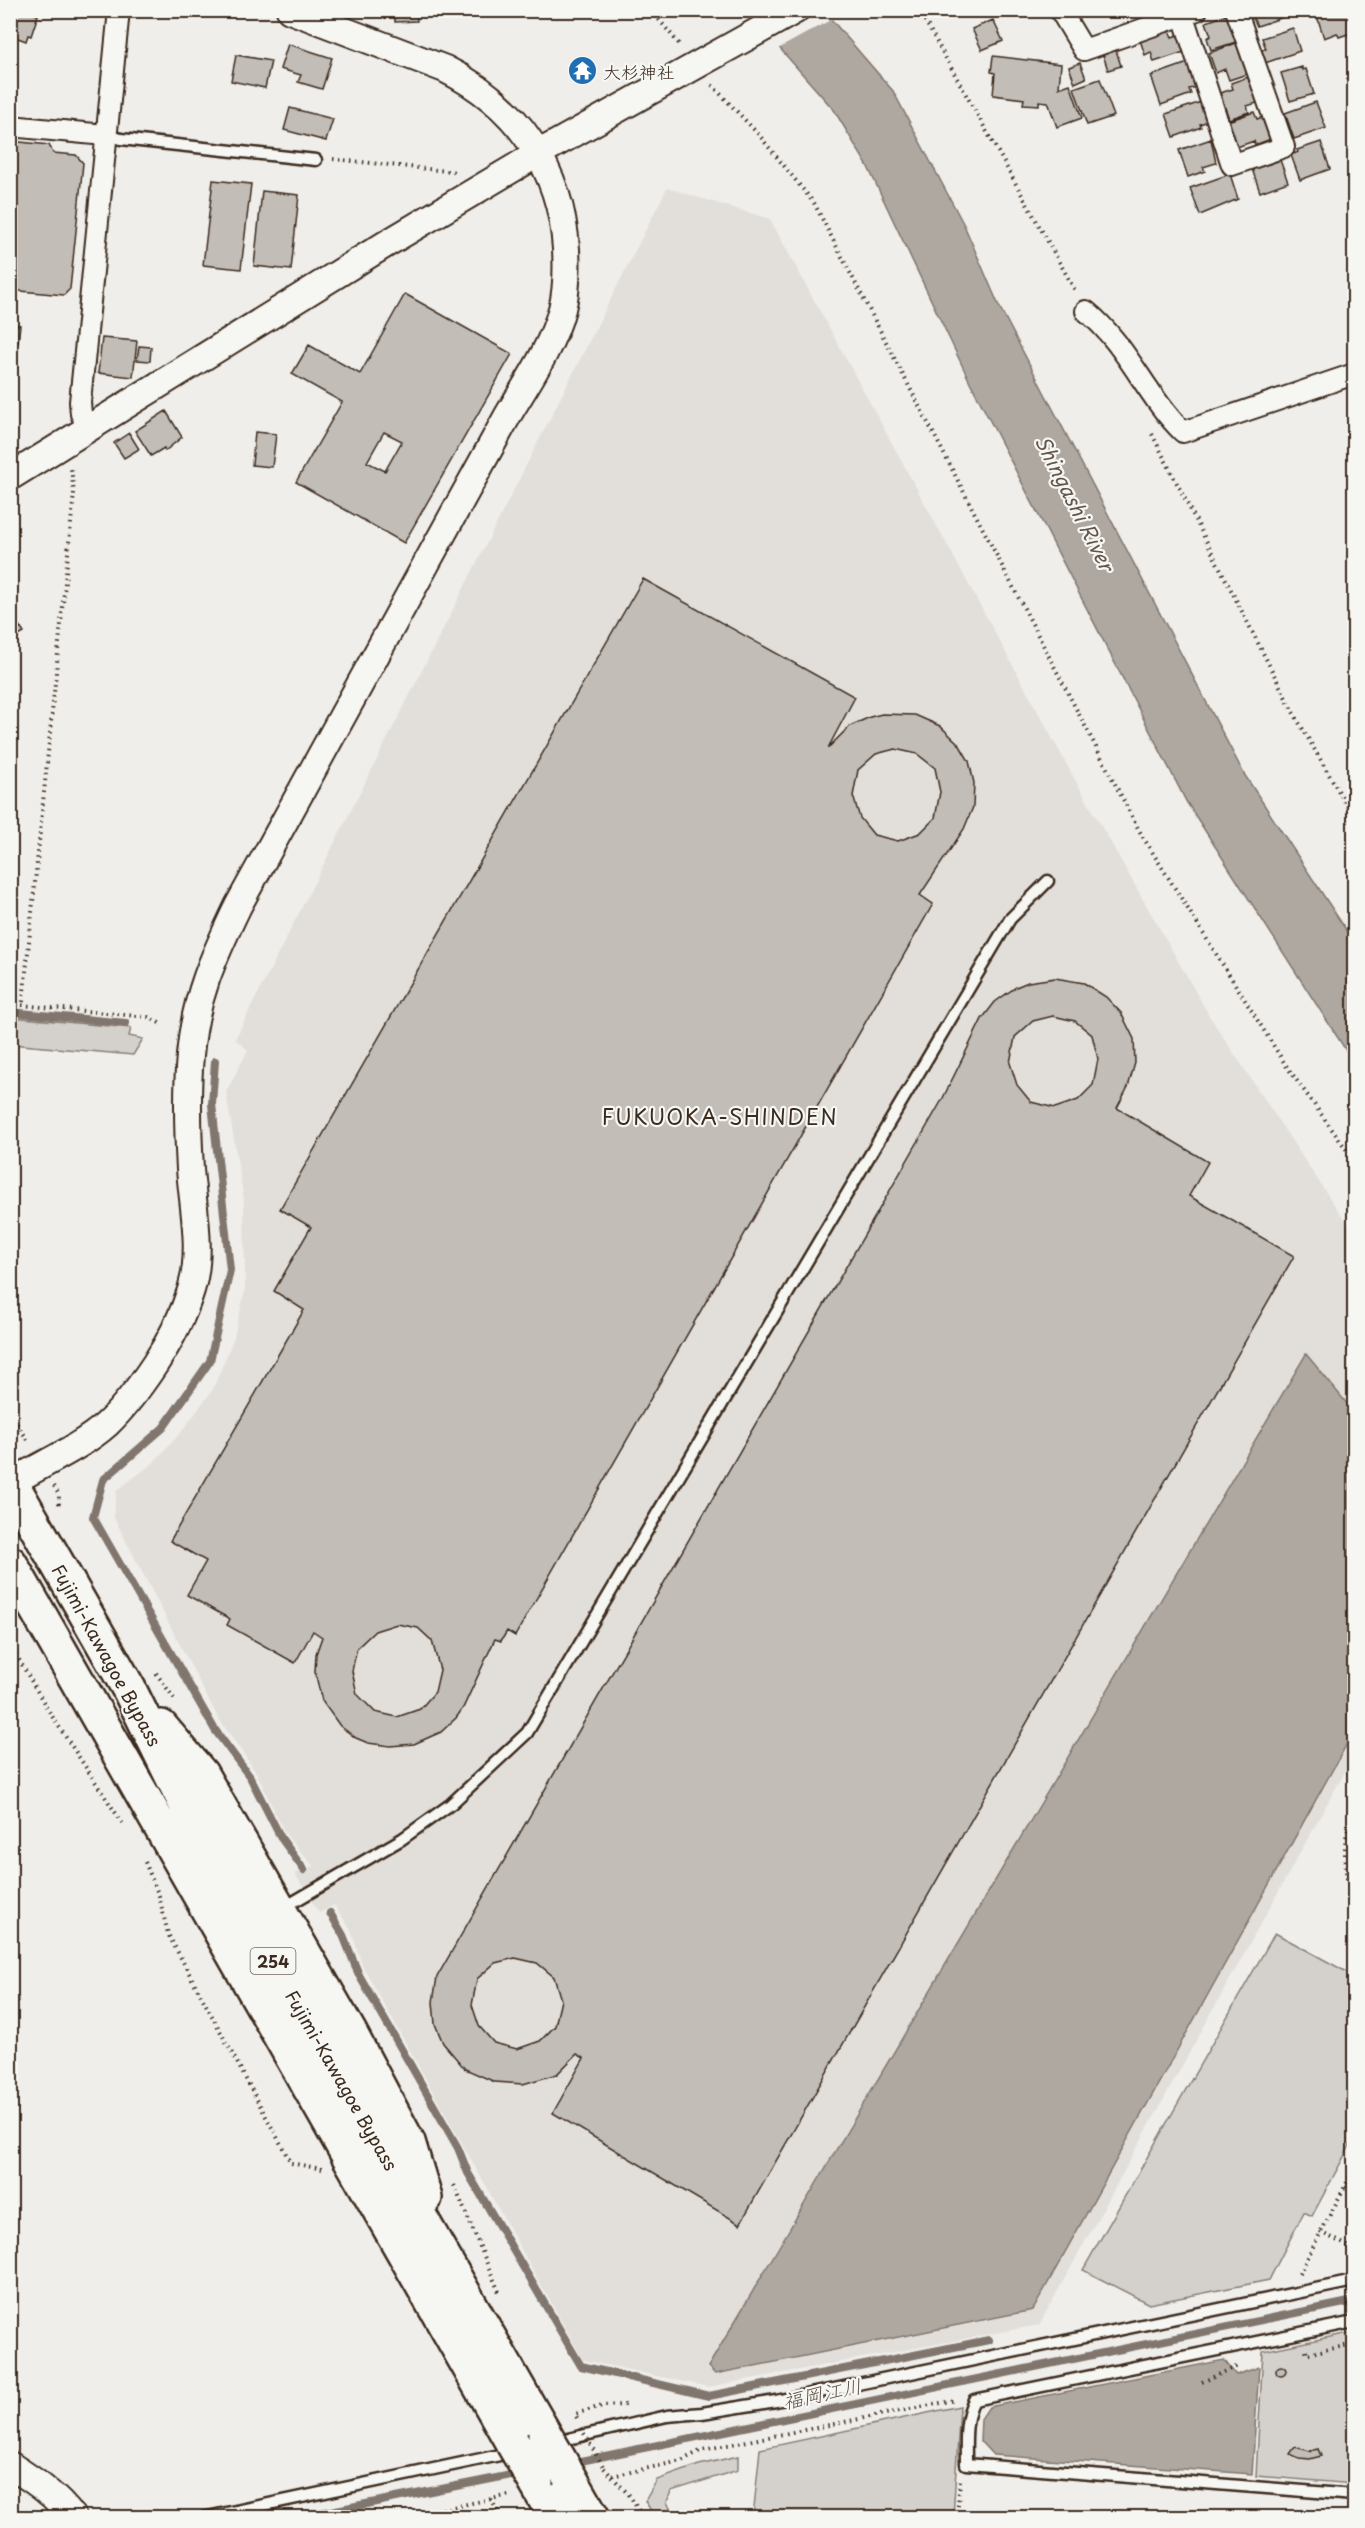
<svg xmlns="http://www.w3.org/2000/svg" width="1365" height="2528" font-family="'Playpen Sans','Klee One',sans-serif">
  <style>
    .built { fill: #e2dfdb }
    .green { fill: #d4d1cc; stroke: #887e75; stroke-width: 1.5 }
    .water { fill: #afa8a1; stroke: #81766d; stroke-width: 1.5 }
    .pier { fill: #efeeea }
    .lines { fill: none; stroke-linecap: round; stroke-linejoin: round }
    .stream { stroke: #81766d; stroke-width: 8 }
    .building { fill: #c2bdb7; stroke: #3b2a1e; stroke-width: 1.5; fill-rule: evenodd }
    .service-casing { stroke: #3b2a1e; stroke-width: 15 }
    .minor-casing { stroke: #3b2a1e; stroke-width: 24 }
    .tertiary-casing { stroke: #3b2a1e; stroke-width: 30 }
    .trunk-casing { stroke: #3b2a1e; stroke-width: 38 }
    .path { stroke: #3b2a1e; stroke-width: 4; stroke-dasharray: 1.5 4.5; stroke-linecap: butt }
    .service { stroke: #f6f6f2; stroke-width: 10 }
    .minor { stroke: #f6f6f2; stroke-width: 20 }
    .tertiary { stroke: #f6f6f2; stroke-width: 26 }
    .trunk { stroke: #f6f6f2; stroke-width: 33 }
    .trunk-bridge-casing { stroke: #3b2a1e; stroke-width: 38; stroke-linecap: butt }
    .path-bridge { stroke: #3b2a1e; stroke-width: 4; stroke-dasharray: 1.5 4.5; stroke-linecap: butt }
    .trunk-bridge { stroke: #f6f6f2; stroke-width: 33 }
    .labels { text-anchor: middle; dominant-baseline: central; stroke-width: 4.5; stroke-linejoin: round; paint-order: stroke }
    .shield { fill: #f6f6f2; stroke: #73675e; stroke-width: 1.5 }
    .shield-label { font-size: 16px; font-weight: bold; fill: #3b2a1e }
    .poi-label { font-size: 18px; fill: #3b2a1e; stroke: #f6f6f2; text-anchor: start }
    .street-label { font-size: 18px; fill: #3b2a1e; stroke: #f6f6f2 }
    .water-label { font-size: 20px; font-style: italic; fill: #64564c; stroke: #f6f6f2 }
    .quarter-label { font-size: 21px; letter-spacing: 1.5px; fill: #3b2a1e; stroke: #f6f6f2 }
  </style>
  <rect width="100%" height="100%" fill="#efeeea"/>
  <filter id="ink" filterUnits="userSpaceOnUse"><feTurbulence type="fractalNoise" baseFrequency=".0167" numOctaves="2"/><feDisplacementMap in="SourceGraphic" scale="12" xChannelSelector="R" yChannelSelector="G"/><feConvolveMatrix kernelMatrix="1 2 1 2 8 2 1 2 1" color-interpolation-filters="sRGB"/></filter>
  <g filter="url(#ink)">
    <path class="built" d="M667,188L770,219L1074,778L1210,1017L1335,1206L1354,1231V1755L1039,2325L708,2387L583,2360L362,1965L351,1930L334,1905L319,1913L295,1874L313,1866L286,1835L256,1772L217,1716L113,1516L117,1490L152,1464L183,1430L213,1389L234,1337L245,1290L244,1201L226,1092L248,1050L235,1039Z"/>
    <path class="green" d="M11,1017L131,1028L129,1036L143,1039L133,1055L11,1044Z
      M1275,1933L1354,1976V2138L1312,2216L1304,2212L1269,2280L1149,2304L1083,2270Z
      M1354,2332V2484L1256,2476L1263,2351Z
      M960,2406L953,2517H753L760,2449Z
      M738,2456V2470L671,2491L667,2502L674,2517H655L645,2501L657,2480L699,2465Z"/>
    <path class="water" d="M747,11H824L893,91L964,225L999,306L1244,774L1354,942V1063L1186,801L970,382L867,165L834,110Z
      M1306,1354L1354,1412V1731L1033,2310L715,2374L708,2367Z
      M1224,2360L1236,2375L1259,2367L1252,2474L993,2455L980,2441L981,2419L989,2407Z"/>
    <path class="pier" d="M747,10H828L834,18L776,50L745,12Z"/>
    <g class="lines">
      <path class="stream" d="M10,1012L126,1023
        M215,1061L212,1104L230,1270L210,1361L163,1428L103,1480L93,1517L215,1730L250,1777L281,1838L304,1870
        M330,1913L343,1935L359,1975L458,2148L468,2173L581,2366L709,2396L989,2340
        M571,2463L1354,2301
        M296,2518L521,2473"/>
    </g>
    <path class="building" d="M10,10H37L35,14L38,15L31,36L28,35L26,41L10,35Z
      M394,10H416L417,21L395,22Z
      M1249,10H1285L1287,16L1257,26Z
      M1315,10H1354V41L1351,42L1348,34L1339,37L1337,33L1324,38Z
      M1230,14L1239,41L1211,50L1207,38L1211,36L1206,22Z
      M993,20L1003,41L982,50L972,29Z
      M1293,28L1300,51L1265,63L1260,50L1266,49L1262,38Z
      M1169,30L1172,37L1178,35L1184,52L1154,62L1151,52L1145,55L1140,40Z
      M1239,42L1250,73L1229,80L1225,69L1216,73L1209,53Z
      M288,44L332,58L322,89L298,82L301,75L280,69Z
      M1116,50L1121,66L1108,70L1103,55Z
      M236,55L271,61L265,88L231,81Z
      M993,56L1061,64L1059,88L1070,84L1082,118L1057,127L1048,102L1039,101V105L1023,104L1024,99L993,95L995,73L991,72Z
      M589,59L595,69L576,83L570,73Z
      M1080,63L1086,78L1075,83L1069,67Z
      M1188,63L1196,87L1189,89L1191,94L1161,105L1151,76Z
      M1302,67V70L1306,69L1314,94L1290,101L1281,73Z
      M1248,77L1249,82L1253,80L1260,102L1247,106L1249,112L1229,119L1220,93L1233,89L1231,83Z
      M1100,79L1114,116L1087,125L1074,88Z
      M1201,102L1208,121L1200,124L1201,127L1174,137L1166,114Z
      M1316,102L1326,128L1294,139L1285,113Z
      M290,108L333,119L326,141L284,130Z
      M1254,112L1257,119L1263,117L1271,139L1255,145L1254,141L1234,148L1227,129L1230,127L1228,121Z
      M1211,139L1216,163L1203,167L1205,171L1188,177L1179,150Z
      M10,141L49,145L53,153L76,155L83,163L70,289L64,295L10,290Z
      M1321,142L1330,169L1300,180L1291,155L1298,152L1297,150Z
      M1280,160L1288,182L1260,192L1251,166L1268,161L1269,164Z
      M1230,174L1238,199L1200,215L1190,188Z
      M213,180L251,184L241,269L203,265Z
      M262,191L299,195L291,270L254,266Z
      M405,294L512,354L404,543L296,482L342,402L292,374L309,345L360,374ZM384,432L402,441L385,471L367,462Z
      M10,324L20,325L18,343L10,342Z
      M102,338L137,341L133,377L98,373Z
      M139,346L151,347L150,361L137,360Z
      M166,411L182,437L165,451L164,448L151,456L135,431Z
      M255,432L276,434L272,467L252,465Z
      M129,433L139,449L124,458L114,443Z
      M643,579L855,697L828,748L850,726L870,717L882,714L915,715L940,726L959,744L969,761L974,783L973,807L964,829L920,895L933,904L515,1636L507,1631L501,1641L495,1639L463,1708L456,1718L441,1732L414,1744L390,1746L368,1743L356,1738L340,1726L322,1701L315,1672L316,1654L322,1637L313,1631L295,1663L227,1625L230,1619L187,1595L206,1561L170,1541L304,1310L274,1291L311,1227L280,1209ZM895,749L917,754L935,768L940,792L935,818L920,833L898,841L874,835L860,818L853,796L858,770L876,754ZM397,1624L418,1628L432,1641L440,1670L435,1692L420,1709L397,1717L375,1712L357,1694L352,1671L357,1648L375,1631Z
      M10,612L24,633L10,641Z
      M1055,978L1084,983L1106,997L1121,1013L1134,1039L1135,1063L1128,1087L1117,1108L1208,1162L1189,1196L1294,1256L740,2224L553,2113L584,2058L577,2054L557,2074L523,2084L495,2082L465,2069L443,2043L435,2024L433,2002L437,1977L942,1100L982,1019L995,1002L1016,987L1028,982ZM1053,1016L1075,1021L1092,1035L1098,1059L1093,1085L1078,1100L1055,1108L1031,1102L1017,1085L1010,1063L1015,1037L1033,1021ZM515,1958L537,1963L554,1977L561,2000L555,2026L540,2041L517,2049L494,2043L479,2026L472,2005L477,1979L495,1963Z
      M1276 2371a5 5 0 1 1 10 0a5 5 0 1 1-10 0Z
      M1295,2447L1310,2451L1318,2449L1321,2456L1310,2459L1299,2458L1290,2454Z"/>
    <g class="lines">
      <defs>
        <path id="service" d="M105,135L121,139L316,160
          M283,1908L402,1839L451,1804L527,1733L1010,919L1048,881
          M1354,2322L974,2400C964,2418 966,2444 966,2464L979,2465L1354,2495
          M555,2442L667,2416L702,2413L776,2401L1354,2281
          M203,2518L514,2452"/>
        <path id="minor" d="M1060,10L1084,50L1197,10
          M1183,16L1232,165L1284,147L1236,10
          M10,126L105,135
          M1086,311C1127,344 1146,396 1183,432L1354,374
          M90,428L81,414L80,402L119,10"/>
        <path id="tertiary" d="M10,477L386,244L539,153L796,10
          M10,1483C42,1464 80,1448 107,1424C126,1406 141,1385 155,1364C170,1341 183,1316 191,1290C203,1251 193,1209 190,1169C188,1135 187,1089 190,1055C195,997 213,958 238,906L508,415C528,381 552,347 562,309C567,290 567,268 566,249C561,169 518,105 445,69L290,10
          M10,2465C33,2480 56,2495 73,2518"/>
        <path id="trunk" d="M10,1481L129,1689L197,1827L545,2435
          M10,1563L512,2442
          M161,1727L201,1774L350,2033L408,2142L425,2198
          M569,2476L593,2518
          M536,2483L556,2518"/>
      </defs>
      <use href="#service" class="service-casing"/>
      <use href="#minor" class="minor-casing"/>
      <use href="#tertiary" class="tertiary-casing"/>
      <use href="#trunk" class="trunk-casing"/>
      <path class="path" d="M651,10L680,45
        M919,10L1076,292
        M712,85L759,135L814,203L1141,834L1285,1064L1354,1160
        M333,159L456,172
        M1152,434L1293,712L1354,818
        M23,1002L74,493L71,468
        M10,1004L148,1017L163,1025
        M10,1414L30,1443
        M54,1486L59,1495V1505
        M10,1644L48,1710L123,1824
        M156,1673L176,1701
        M1354,1813C1339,1841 1345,1878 1354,1907
        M145,1862L159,1896L168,1934L291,2163L322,2169
        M454,2185L499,2292
        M1345,2187L1354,2192
        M1320,2232L1354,2249
        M1299,2274L1354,2169
        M1306,2350L1307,2354L1354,2344
        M1202,2382L1238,2366
        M577,2418L575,2414L602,2406L625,2405
        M604,2468L630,2496L643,2518
        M612,2476L681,2461L702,2450L956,2400
        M491,2499L501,2518
        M401,2518L510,2495
        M957,2518L960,2479"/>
      <use href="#service" class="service"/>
      <use href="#minor" class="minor"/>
      <use href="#tertiary" class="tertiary"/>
      <use href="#trunk" class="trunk"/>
      <defs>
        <path id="trunk-bridge" d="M545,2435L569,2476
          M512,2442L536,2483"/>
      </defs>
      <use href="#trunk-bridge" class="trunk-bridge-casing"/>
      <path class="path-bridge" d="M581,2428L604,2468"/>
      <use href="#trunk-bridge" class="trunk-bridge"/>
    </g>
  </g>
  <defs>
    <symbol id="temple-disc" viewBox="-11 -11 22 22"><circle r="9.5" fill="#1f6fb2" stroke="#f6f6f2"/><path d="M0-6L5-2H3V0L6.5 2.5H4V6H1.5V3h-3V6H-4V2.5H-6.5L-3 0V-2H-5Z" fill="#fff"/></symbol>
  </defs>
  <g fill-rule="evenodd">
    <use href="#temple-disc" x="566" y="54" width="33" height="33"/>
  </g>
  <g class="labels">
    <rect class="shield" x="250.5" y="1948" width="45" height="26" rx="4.5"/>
    <g class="shield-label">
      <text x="273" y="1961">254</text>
    </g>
    <g class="poi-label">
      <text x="603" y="71">大杉神社</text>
    </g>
    <g class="street-label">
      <text transform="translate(107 1655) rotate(61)">Fujimi-Kawagoe Bypass</text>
      <text transform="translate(342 2080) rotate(60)">Fujimi-Kawagoe Bypass</text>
    </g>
    <g class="water-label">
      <text transform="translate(1075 503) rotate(63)">Shingashi River</text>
      <text transform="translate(822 2393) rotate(-12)">福岡江川</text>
    </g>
    <g class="quarter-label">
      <text x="720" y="1116">FUKUOKA-SHINDEN</text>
    </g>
  </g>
  <rect width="1365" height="2528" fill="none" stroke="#f6f6f2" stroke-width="36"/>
  <rect x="18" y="18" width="1329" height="2492" fill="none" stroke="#3b2a1e" stroke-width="2" filter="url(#ink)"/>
</svg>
